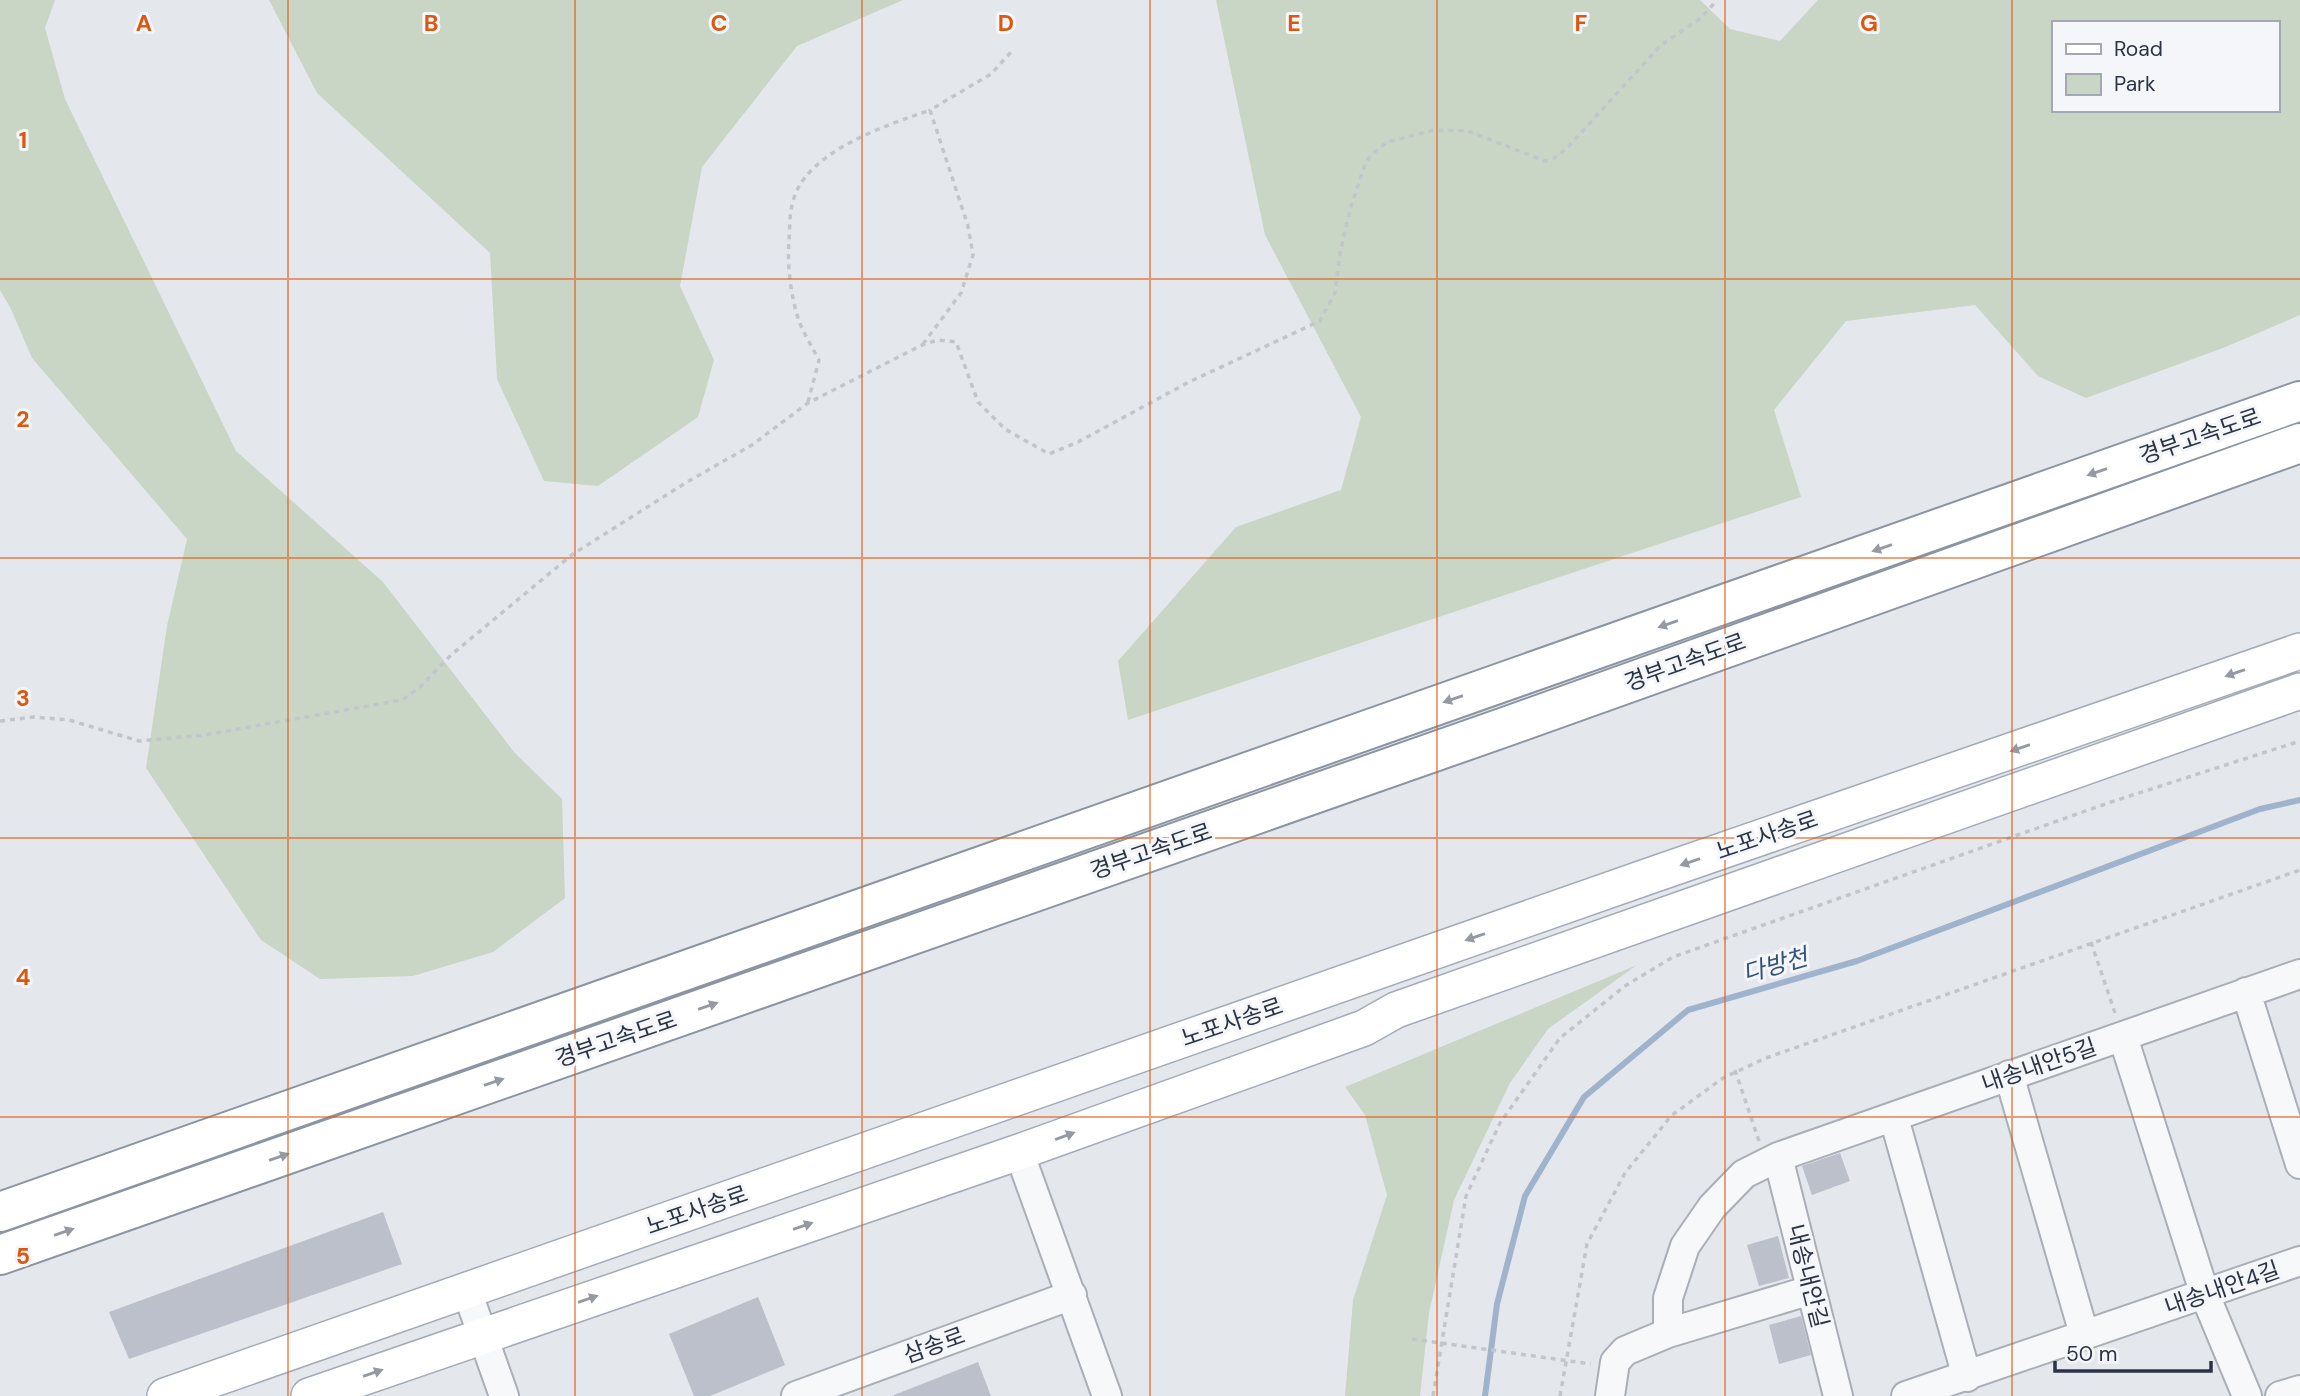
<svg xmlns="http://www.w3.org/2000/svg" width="2300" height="1396" font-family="'DM Sans','Noto Sans KR',sans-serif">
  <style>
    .green { fill: #c9d6c5; fill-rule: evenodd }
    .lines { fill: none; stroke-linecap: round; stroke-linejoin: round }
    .stream { stroke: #9fb4cc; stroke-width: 6 }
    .building { fill: #bbc0ca }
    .minor-casing { stroke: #a9aeb7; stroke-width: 32 }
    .major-casing { stroke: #a3abb8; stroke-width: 38 }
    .highway-casing { stroke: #8b94a3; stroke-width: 42 }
    .path { stroke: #c2c5cb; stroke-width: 3.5; stroke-dasharray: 5 5; stroke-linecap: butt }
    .minor { stroke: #f7f8fa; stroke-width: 28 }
    .major { stroke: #fff; stroke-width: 35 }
    .highway { stroke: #fff; stroke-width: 38 }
    .oneway { fill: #959aa2 }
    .grid { fill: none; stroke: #df570f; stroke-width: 2; stroke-opacity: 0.55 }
    .labels { text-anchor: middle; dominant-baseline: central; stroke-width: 6; stroke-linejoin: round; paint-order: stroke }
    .street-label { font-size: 23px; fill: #2b3445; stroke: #f4f6f9 }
    .water-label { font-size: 24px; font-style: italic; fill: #34527a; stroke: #f4f6f9 }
    .grid-label { font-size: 23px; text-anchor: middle; font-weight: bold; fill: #df570f; stroke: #f4f6f9; stroke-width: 6; stroke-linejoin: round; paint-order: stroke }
  </style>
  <rect width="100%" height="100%" fill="#e4e7ec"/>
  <path class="green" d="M0,0H55L45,28L65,99L236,451L383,582L514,752L562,799L565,898L493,952L413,976L320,979L261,940L146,768L167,626L187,539L32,358L11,309L0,290Z
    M269,0H903L797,46L702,167L680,286L714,360L698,417L598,486L544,481L497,379L490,253L317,93Z
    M1216,0H1700L1730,29L1780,41L1818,0H2300V315L2223,348L2086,398L2038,376L1975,305L1846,321L1774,410L1801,497L1128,720L1118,661L1236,527L1341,490L1361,417L1265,235ZM2053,23H2277V110H2053Z
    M1637,965L1548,1029L1510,1083L1454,1200L1429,1313L1420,1396H1345L1353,1300L1387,1195L1365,1115L1345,1087Z"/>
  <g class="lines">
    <path class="stream" d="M1485,1396L1497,1304L1525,1196L1584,1097L1688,1010L1857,961L2260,809L2300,800"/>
  </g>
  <path class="building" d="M1840,1153L1850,1181L1812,1195L1802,1166Z
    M383,1212L402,1264L129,1359L109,1312Z
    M1778,1236L1789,1278L1759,1286L1747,1245Z
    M758,1297L785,1365L710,1396H694L669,1334Z
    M1801,1316L1811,1355L1779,1364L1769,1325Z
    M978,1362L991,1396H894V1395Z"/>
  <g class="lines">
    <defs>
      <path id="minor" d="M2246,992L2300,1164
        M2123,1037L2205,1295L2247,1396
        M2009,1075L2084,1334
        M1894,1118L1967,1377
        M1019,1152L1107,1396
        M1778,1157L1838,1396
        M467,1291L504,1396
        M1668,1333L1811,1290
        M796,1396L1072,1295
        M1610,1396L1615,1362L1625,1351L1668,1333V1298L1685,1246L1712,1207L1744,1174L1778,1157L2300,974
        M1906,1396L2300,1261
        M2280,1396L2300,1390"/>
      <path id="major" d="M165,1396L1655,874L2300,651
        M309,1396L1019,1152L1364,1028L1396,1010L2300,691"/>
      <path id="highway" d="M0,1212L2300,401
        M0,1255L1505,727L2300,443"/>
    </defs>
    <use href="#minor" class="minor-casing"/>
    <use href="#major" class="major-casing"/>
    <use href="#highway" class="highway-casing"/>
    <path class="path" d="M923,344L961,293L973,255L968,226L930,110L991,74L1011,52
      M808,402L819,360C812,347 804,334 799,321C791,297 787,266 789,241C790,227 789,212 794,198C809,150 888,125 930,110
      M0,721L34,717L69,720L139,741L204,735L402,700L420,687L451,655L573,554L687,482L752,445L808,403L922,345L938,340L956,342L978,402L1005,429L1049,454L1078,442L1189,382L1320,321L1335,293L1340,253L1350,210L1364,167L1370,156L1387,142L1434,130L1468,131L1545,161L1553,159L1568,147L1661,45L1701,18L1717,0
      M2091,942L2115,1013
      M1735,1070L1759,1141
      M1412,1339L1591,1364
      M1433,1396L1466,1196L1500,1123L1560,1038L1625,986L1673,957L2111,802L2300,741
      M1560,1396L1587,1244L1625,1173L1671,1116L1723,1078L1766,1058L2300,870"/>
    <use href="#minor" class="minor"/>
    <use href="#major" class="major"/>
    <use href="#highway" class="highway"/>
  </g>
  <defs><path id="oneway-solid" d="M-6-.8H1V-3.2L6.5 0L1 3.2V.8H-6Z" transform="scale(1.75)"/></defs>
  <g class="oneway">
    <use href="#oneway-solid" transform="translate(2097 472) rotate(161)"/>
    <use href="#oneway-solid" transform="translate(1882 548) rotate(161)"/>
    <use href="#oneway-solid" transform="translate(1668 624) rotate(161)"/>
    <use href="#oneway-solid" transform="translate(2235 673) rotate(161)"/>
    <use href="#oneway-solid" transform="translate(1453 699) rotate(161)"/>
    <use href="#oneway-solid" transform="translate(2020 748) rotate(161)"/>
    <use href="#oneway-solid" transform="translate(1690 862) rotate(161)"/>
    <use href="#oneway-solid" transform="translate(1475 937) rotate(161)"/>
    <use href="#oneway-solid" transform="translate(708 1006) rotate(-19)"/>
    <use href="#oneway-solid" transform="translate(494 1082) rotate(-19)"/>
    <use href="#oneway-solid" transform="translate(1065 1136) rotate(-20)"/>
    <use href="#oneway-solid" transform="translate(279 1157) rotate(-19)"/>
    <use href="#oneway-solid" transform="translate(803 1226) rotate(-19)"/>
    <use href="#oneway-solid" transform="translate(64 1232) rotate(-19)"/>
    <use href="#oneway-solid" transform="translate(588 1299) rotate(-19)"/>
    <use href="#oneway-solid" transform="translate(373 1373) rotate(-19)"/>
  </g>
  <path class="grid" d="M288,0V1396M575,0V1396M862,0V1396M1150,0V1396M1437,0V1396M1725,0V1396M2012,0V1396M0,279H2300M0,558H2300M0,838H2300M0,1117H2300"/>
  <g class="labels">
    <g class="street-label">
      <text transform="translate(2200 436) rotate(-19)">경부고속도로</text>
      <text transform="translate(1685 662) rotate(-20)">경부고속도로</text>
      <text transform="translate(1767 835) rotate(-19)">노포사송로</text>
      <text transform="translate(1151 851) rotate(-19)">경부고속도로</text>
      <text transform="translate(1232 1022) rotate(-19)">노포사송로</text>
      <text transform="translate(616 1039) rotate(-19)">경부고속도로</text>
      <text transform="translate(2039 1065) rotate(-19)">내송내안5길</text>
      <text transform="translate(697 1210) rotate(-19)">노포사송로</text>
      <text transform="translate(1808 1276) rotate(76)">내송내안길</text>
      <text transform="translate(2222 1288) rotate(-19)">내송내안4길</text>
      <text transform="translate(934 1345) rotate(-20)">삼송로</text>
    </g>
    <g class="water-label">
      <text transform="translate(1775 965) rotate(-16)">다방천</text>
    </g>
  </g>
  <g class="grid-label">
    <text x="144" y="31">A</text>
    <text x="431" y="31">B</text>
    <text x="719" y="31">C</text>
    <text x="1006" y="31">D</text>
    <text x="1294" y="31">E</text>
    <text x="1581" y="31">F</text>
    <text x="1869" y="31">G</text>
    <text x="23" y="148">1</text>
    <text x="23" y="427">2</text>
    <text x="23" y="706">3</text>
    <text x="23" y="985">4</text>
    <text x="23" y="1264">5</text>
  </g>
  <rect x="2052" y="21" width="228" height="91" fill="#f4f6f9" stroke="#a4a8b1" stroke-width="2"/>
  <rect x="2066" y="44" width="35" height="10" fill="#ffffff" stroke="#a4a8b1" stroke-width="2"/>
  <text x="2114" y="56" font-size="21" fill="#2b3445">Road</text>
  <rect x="2066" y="74" width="35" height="21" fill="#c9d6c5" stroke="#a4a8b1" stroke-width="2"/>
  <text x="2114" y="91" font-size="21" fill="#2b3445">Park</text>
  <path d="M2055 1361v10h156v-10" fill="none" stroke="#2b3445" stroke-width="3.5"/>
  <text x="2066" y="1361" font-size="21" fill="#2b3445" stroke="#f4f6f9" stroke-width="5" paint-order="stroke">50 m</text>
</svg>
